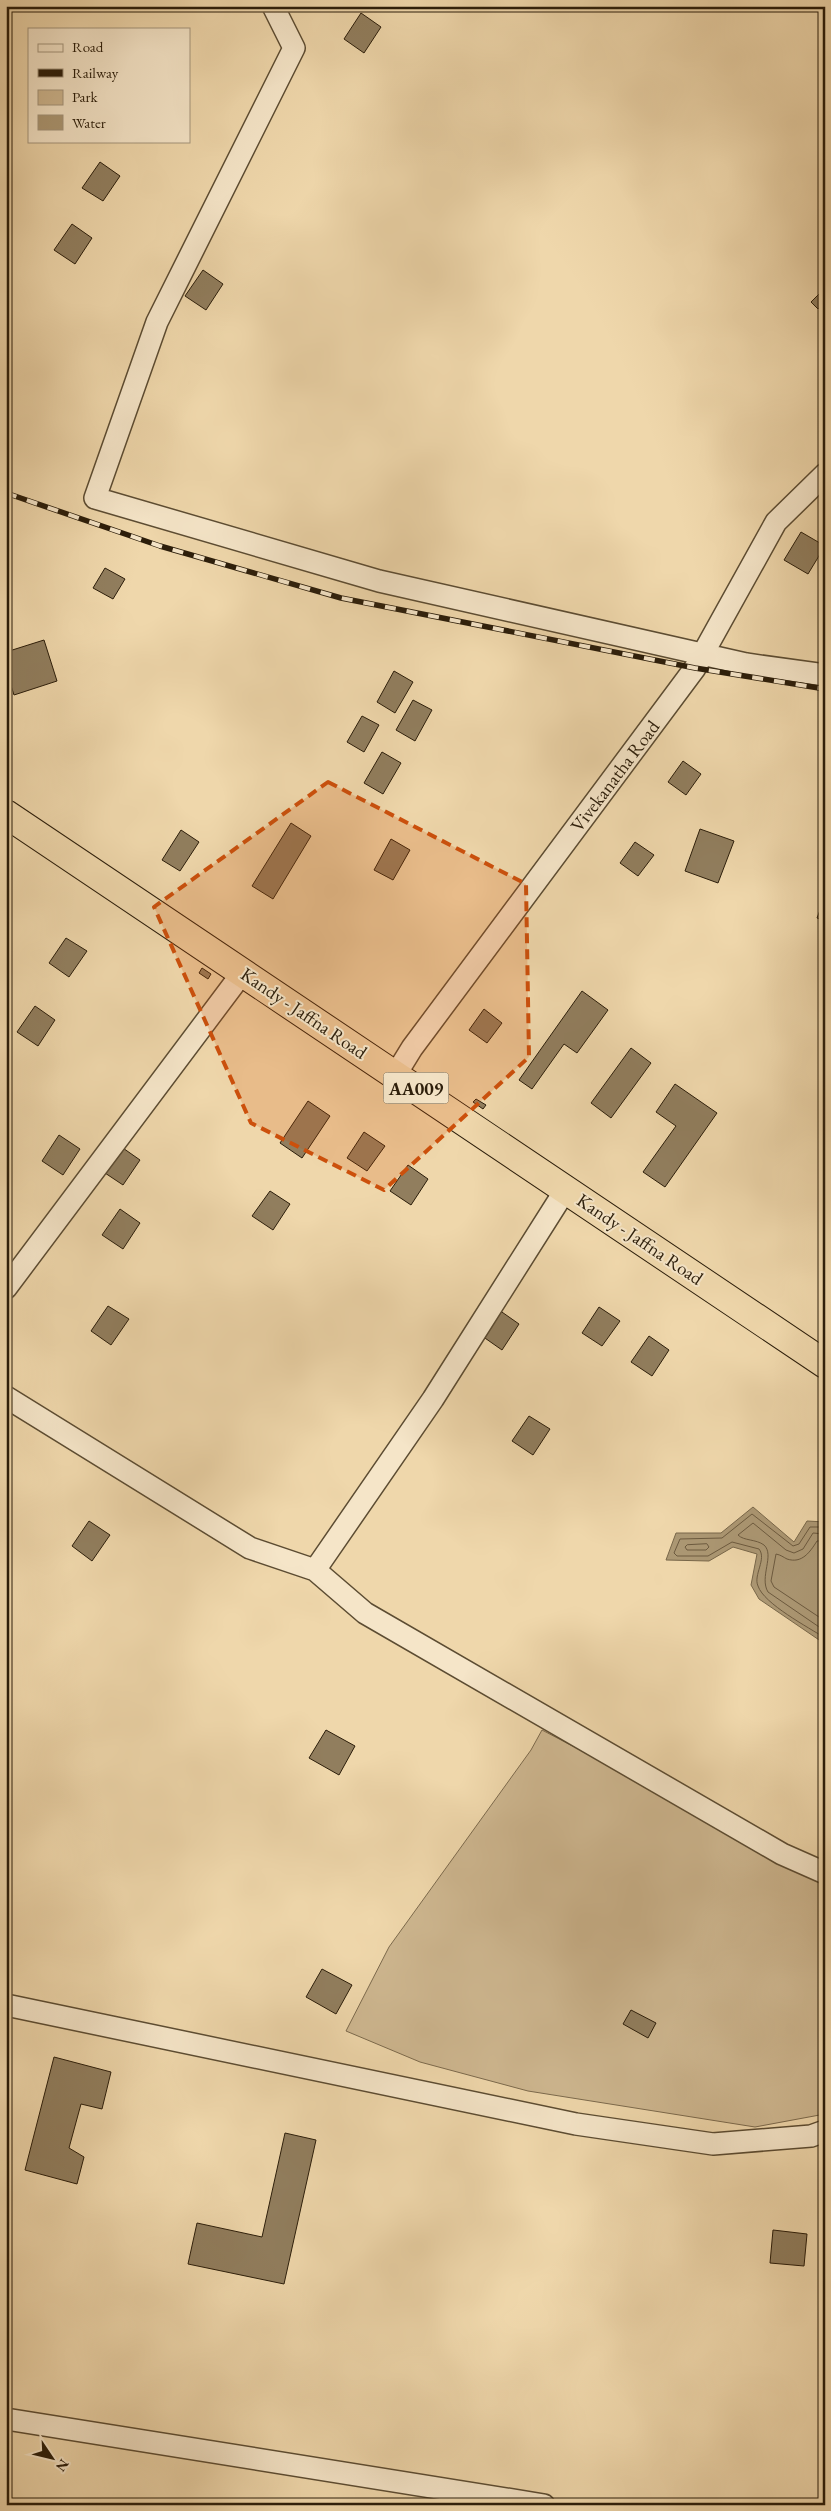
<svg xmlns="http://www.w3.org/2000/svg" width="831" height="2511" font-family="'EB Garamond',serif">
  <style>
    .green { fill: #ceb790; stroke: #7c6a4d }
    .water { fill: #ac9874; stroke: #78674a }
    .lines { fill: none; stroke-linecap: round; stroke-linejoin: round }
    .shore { stroke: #6c5a3f; stroke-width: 1 }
    .building { fill: #917e5e; stroke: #2b1d0a }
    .street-casing { stroke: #5c4c32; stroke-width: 24 }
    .highway-casing { stroke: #2b1d0a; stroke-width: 30 }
    .street { stroke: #f5e5c8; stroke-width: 21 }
    .highway { stroke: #efd7ab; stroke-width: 28 }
    .rail-casing { stroke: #2b1d0a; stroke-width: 5.5 }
    .rail { stroke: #f5e5c8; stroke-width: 4; stroke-dasharray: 11; stroke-linecap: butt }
    .marked { fill: #cc500c; fill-opacity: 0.2; stroke: #cc500c; stroke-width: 4; stroke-dasharray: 10 6; stroke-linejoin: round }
    .labels { text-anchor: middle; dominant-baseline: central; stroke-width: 4; stroke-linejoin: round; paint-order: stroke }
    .shield { fill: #f5e5c8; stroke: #685943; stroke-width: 1 }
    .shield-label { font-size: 18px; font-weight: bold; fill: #2b1d0a }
    .street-label { font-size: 19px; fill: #2b1d0a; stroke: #f5e5c8 }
  </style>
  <rect width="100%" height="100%" fill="#efd7ab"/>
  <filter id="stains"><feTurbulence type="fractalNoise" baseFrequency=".004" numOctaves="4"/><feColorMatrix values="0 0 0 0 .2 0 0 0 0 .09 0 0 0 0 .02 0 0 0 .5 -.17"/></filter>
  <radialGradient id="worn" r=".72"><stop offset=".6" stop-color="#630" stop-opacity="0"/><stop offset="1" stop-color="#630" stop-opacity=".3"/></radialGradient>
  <path class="green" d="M542,1730L825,1878V2114L755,2127L528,2091L420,2062L346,2031L389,1947L531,1750Z"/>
  <path class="water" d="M753,1507L794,1542L807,1521L825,1522V1644L759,1599L751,1585L757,1554L733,1547L709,1561L666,1560L676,1533H721Z"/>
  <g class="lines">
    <path class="shore" d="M825,1527H810L799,1544L793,1546L752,1514L722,1538L680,1539L674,1553L677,1556H708L732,1542L759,1549C767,1559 753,1575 758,1586C764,1604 808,1627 825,1638
      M825,1534L813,1533L803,1549L794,1553L786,1550L753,1523L738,1535C744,1541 756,1539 764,1545C775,1555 759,1577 768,1592L825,1631
      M825,1541H817C810,1552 802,1564 787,1559C783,1557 781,1555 776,1554L771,1581L774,1587L825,1621
      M707,1544L709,1547L706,1550H687L685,1547L687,1545Z"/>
  </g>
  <path class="building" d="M361,13L381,27L364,53L344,39Z
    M100,162L120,176L103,201L82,188Z
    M72,224L92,238L75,264L54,250Z
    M203,270L223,284L206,310L185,296Z
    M819,294L825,302L818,309L811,302Z
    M825,410V421L819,414Z
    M801,532L825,546L808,574L784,560Z
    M105,568L125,579L113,599L93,588Z
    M44,640L57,681L14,695L6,670V652Z
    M394,671L413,682L395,713L377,702Z
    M413,700L432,710L415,741L396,730Z
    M362,716L379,725L364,752L347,742Z
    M382,752L401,763L383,794L364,783Z
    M683,761L701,774L686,795L668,782Z
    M291,823L311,836L273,899L252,886Z
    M700,829L734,841L718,883L685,871Z
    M181,830L199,842L180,871L162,860Z
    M391,839L410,850L393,880L374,870Z
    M635,842L654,855L638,876L620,863Z
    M825,897V921L817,918Z
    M66,938L87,951L69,977L49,963Z
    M202,968L211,974L208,979L199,973Z
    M582,991L608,1010L577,1053L564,1044L532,1089L519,1080Z
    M35,1006L55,1020L38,1046L17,1032Z
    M484,1009L502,1023L487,1043L469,1030Z
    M631,1048L651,1063L611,1118L591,1103Z
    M675,1084L717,1113L665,1187L643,1172L676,1126L656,1112Z
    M476,1099L486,1105L483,1109L473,1102Z
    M308,1101L330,1116L302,1158L280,1143Z
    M364,1132L385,1146L367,1171L347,1158Z
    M59,1135L80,1149L63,1175L42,1161Z
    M120,1146L140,1160L123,1185L102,1171Z
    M408,1165L428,1179L411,1205L390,1191Z
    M270,1191L290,1204L273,1230L252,1216Z
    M120,1209L140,1223L123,1249L102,1235Z
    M108,1306L129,1319L111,1345L91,1331Z
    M599,1307L620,1321L602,1346L582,1333Z
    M499,1310L519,1324L502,1350L482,1336Z
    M649,1336L669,1350L652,1376L631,1362Z
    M529,1416L550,1429L533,1455L512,1441Z
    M89,1521L110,1535L92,1561L72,1546Z
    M326,1730L355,1746L339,1775L309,1758Z
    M322,1969L352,1985L336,2014L306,1997Z
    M631,2010L656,2023L648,2038L623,2024Z
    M54,2057L111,2072L102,2109L81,2104L69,2148L84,2157L77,2184L25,2170Z
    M285,2133L316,2140L284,2284L188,2264L197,2223L262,2237Z
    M773,2230L807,2234L804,2266L770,2263Z"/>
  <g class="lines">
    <defs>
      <path id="street" d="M273,6L294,48L157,322L95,498L379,581L746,664L825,675
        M396,1074L412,1048L695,668L776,522L825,474
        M6,1288L243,972
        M6,1397L250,1548L315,1570L365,1613L782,1854L825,1873
        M315,1570L433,1399L566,1189
        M6,2005L576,2124L713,2144L811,2136L825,2131
        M6,2419L544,2505"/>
      <path id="highway" d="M6,814L825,1364"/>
    </defs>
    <use href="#street" class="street-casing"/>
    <use href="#highway" class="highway-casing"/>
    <use href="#street" class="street"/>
    <use href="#highway" class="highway"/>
    <defs>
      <path id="rail" d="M6,493L160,546L341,598L695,668L825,689"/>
    </defs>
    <use href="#rail" class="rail-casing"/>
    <use href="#rail" class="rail"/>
  </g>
  <path class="marked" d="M328,782L526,884L529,1057L384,1190L251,1123L154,907Z"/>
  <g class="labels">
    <rect class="shield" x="383.5" y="1072.5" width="65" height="31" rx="4"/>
    <g class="shield-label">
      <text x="416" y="1088">AA009</text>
    </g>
    <g class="street-label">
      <text transform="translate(615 776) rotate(-53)">Vivekanatha Road</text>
      <text transform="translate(304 1013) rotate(34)">Kandy - Jaffna Road</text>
      <text transform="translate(640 1239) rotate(34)">Kandy - Jaffna Road</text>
    </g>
  </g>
  <rect width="831" height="2511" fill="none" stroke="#efd7ab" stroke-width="25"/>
  <rect x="8" y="8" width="816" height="2496" fill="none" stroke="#2b1d0a" stroke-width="2.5"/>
  <rect x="12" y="12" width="806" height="2486" fill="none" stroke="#2b1d0a"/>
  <rect x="28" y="28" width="162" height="115" fill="#f5e5c8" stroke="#a4957c"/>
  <rect x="38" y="44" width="25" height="8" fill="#f5e5c8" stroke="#a4957c"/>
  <text x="72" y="52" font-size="15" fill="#2b1d0a">Road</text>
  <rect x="38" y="69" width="25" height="8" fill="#2b1d0a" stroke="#a4957c"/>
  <text x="72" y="78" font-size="15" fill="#2b1d0a">Railway</text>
  <rect x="38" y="90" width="25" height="15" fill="#ceb790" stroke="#a4957c"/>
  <text x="72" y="102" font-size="15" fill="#2b1d0a">Park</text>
  <rect x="38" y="115" width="25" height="15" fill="#ac9874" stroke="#a4957c"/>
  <text x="72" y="128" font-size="15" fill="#2b1d0a">Water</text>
  <g transform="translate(52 2458) rotate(125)" stroke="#f5e5c8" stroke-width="4" paint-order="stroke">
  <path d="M0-4L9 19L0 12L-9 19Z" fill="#2b1d0a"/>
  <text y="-8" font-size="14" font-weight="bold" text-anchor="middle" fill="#2b1d0a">N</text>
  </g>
  <rect width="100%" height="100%" filter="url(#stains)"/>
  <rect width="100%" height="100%" fill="url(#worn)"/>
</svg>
